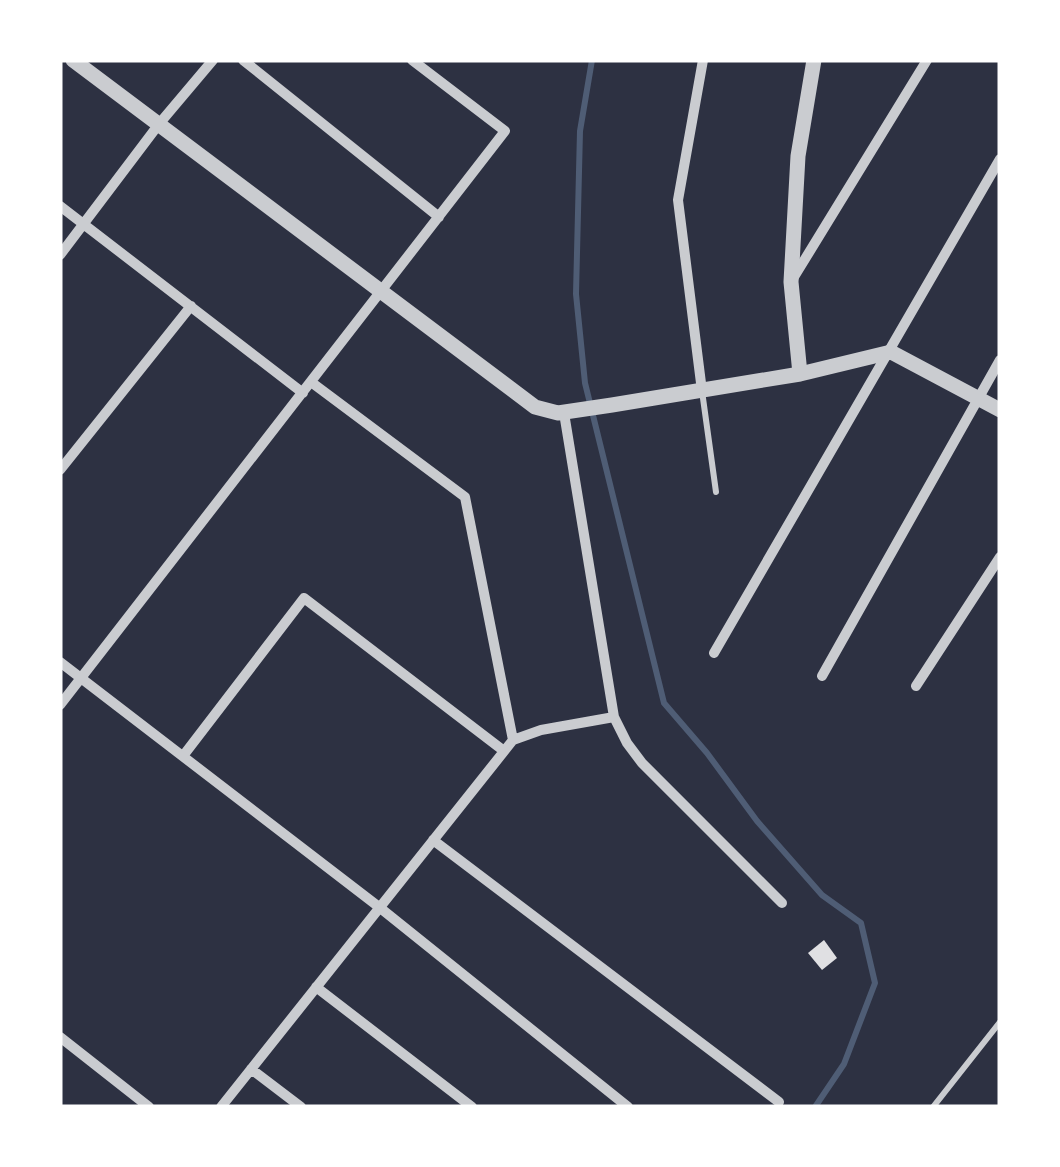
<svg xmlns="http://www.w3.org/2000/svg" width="1060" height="1167" font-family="Georgia,serif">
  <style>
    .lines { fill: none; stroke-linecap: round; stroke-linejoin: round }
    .stream { stroke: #4f5d75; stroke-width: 6 }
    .building { fill: #e0e0e3 }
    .service { stroke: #caccd0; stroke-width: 6 }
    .minor { stroke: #caccd0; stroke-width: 10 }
    .tertiary { stroke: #caccd0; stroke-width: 15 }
  </style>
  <rect width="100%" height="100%" fill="#2d3142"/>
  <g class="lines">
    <path class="stream" d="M592,60L580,131L576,294L585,383L664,703L707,753L757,821L822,895L861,923L875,983L844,1064L815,1107"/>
  </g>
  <path class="building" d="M824,940L837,958L822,970L808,953Z"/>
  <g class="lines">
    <path class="service" d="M702,391L716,492
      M933,1107L1000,1022"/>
    <path class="minor" d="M243,60L439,217
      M60,206L303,393
      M60,255L159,124L213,60
      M794,277L927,60
      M311,382L465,497L513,740
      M702,391L678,200L703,60
      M60,470L191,306
      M714,653L1000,159
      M60,662L379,907L628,1107
      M822,676L1000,360
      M916,686L1000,557
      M60,705L505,131L412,60
      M614,717L627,743L642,763L782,903
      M183,756L304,598L504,751
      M433,840L779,1102
      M316,987L472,1107
      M60,1037L149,1107
      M251,1069L301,1107
      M221,1107L513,740L541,730L614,717L564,413"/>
    <path class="tertiary" d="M73,60L535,407L558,413L612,405L800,374L891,352L1000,410
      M800,374L791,282L798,156L814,60"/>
  </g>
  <rect width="1060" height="1167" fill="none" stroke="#ffffff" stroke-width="125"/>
</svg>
